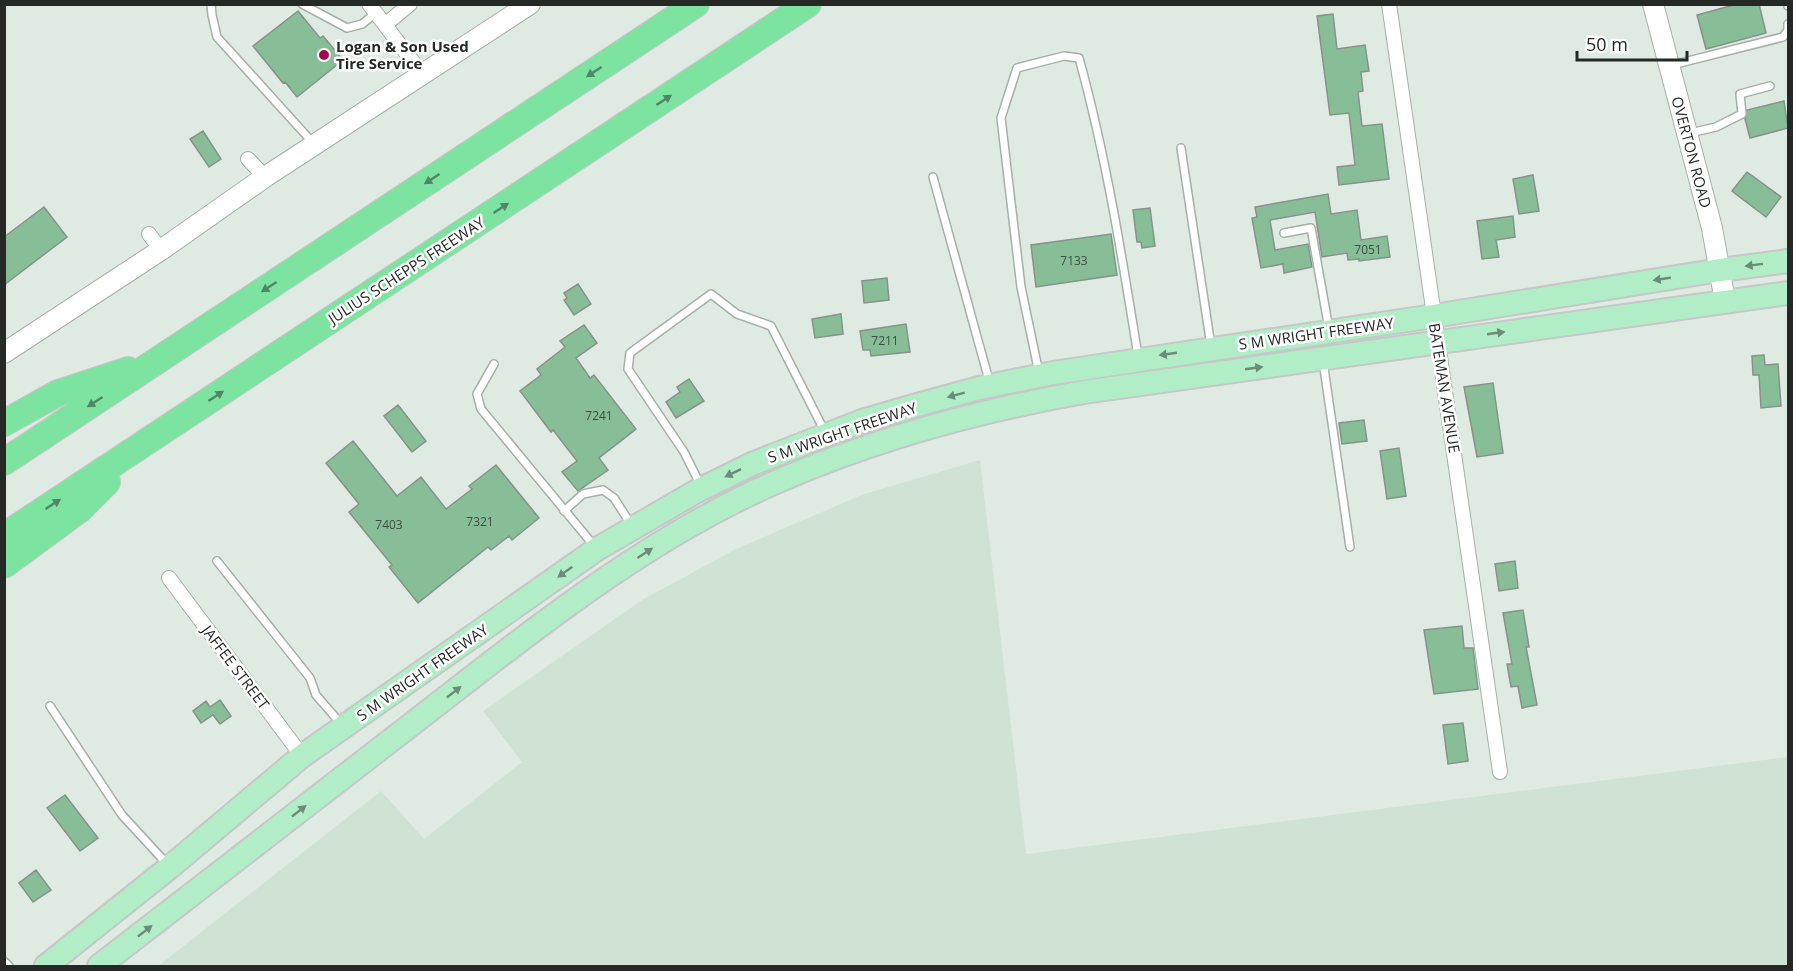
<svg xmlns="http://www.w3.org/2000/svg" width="1793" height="971" font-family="'Open Sans',sans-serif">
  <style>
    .built { fill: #d0e2d4 }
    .building { fill: #87be98; stroke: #87928a; stroke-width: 1.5 }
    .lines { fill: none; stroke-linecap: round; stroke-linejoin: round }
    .lane-casing { stroke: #a5b0a8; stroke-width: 10 }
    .street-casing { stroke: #a5b0a8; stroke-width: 16 }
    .secondary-casing { stroke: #a5b0a8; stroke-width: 22 }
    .primary-casing { stroke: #c6c7c7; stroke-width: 26 }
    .highway-casing { stroke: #c6c7c7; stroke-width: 28 }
    .lane { stroke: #fff; stroke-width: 7 }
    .street { stroke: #fff; stroke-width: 14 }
    .secondary { stroke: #fff; stroke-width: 20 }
    .primary { stroke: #b1eec7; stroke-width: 22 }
    .highway { stroke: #7de3a1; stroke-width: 26 }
    .oneway { fill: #518664 }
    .oneway2 { fill: #6b8c76 }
    .poi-dot { fill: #a0094c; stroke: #fff; stroke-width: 2 }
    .labels { text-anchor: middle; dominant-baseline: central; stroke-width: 5; stroke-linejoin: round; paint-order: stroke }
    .number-label { font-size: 12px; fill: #3e4e42 }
    .poi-label { font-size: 15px; font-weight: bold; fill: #252926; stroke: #fff; text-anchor: start }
    .street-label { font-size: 15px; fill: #252926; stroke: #fff }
  </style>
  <rect width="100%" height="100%" fill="#dfebe2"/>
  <path class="built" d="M980,460L1026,854L1788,757V966H158L381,791L424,839L522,762L483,711L642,600L736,549L864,494Z"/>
  <path class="building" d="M1737,4H1759L1766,33L1706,49L1697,15Z
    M298,11L320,38L323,36L343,60L297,97L285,82L283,83L253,46Z
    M1333,14L1337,49L1365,45L1369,71L1361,72L1363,91L1358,92L1362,126L1382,124L1389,179L1339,185L1337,167L1355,165L1349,113L1330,115L1317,16Z
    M1784,101L1788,128L1750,138L1745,119L1747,110Z
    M203,131L221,159L209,167L190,139Z
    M1747,172L1781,197L1766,217L1732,191Z
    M1533,175L1539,211L1519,214L1513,179Z
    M1328,194L1331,214L1357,210L1361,240L1387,236L1390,257L1359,261V259L1348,260L1347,253L1322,257L1315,212L1270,220L1275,250L1308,244L1312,267L1284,273L1283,264L1261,268L1252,218L1257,217L1255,207Z
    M44,207L67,237L4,285V237Z
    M1150,208L1155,246L1142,248L1141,242H1137L1133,210Z
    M1513,216L1515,237L1496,240L1499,257L1482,259L1477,221Z
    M1111,234L1117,275L1036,287L1031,245Z
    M887,278L889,300L864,303L862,281Z
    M578,284L591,304L574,315L564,300L567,298L564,293Z
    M841,314L843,334L815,338L812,319Z
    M906,324L910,352L871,356L870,350H863L860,331Z
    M584,325L597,343L576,358L590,378L594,375L636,429L599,458L608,470L578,491L562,472L577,461L553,430L551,432L520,391L541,375L537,369L565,347L560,341Z
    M1764,355L1765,365L1778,364L1781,406L1761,408L1759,375H1753L1752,356Z
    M689,379L704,401L676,418L666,402L680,392L677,387Z
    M1493,383L1503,453L1477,457L1464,387Z
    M398,405L426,441L412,452L384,416Z
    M1364,420L1367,441L1342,444L1339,423Z
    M353,441L397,496L421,477L446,509L472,489L469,486L496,465L539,518L512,540L509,536L491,550L488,547L418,603L389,567L392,565L349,512L359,504L326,463Z
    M1399,448L1406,496L1387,499L1380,451Z
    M1515,561L1518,588L1499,591L1495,564Z
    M1523,610L1529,647H1526L1537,705L1522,708L1518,686L1511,687L1507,664H1512L1503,613Z
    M1462,626L1464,648H1473L1478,689L1434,694L1424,630Z
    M220,700L231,716L220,724L213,715L201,723L193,711L206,701L210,707Z
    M1463,723L1468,761L1448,764L1443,725Z
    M65,795L98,838L80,851L47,808Z
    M36,870L51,890L33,902L19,883Z"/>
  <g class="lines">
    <defs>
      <path id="lane" d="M211,4L212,15L217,37L314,144
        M302,4L347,28L362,24L376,13
        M1788,4V6
        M1672,65L1783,37L1788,30V24
        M1690,133L1716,127L1742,114L1740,94L1770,86
        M1181,148L1211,346
        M933,177L990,384
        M1284,233L1311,228L1329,329
        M1323,361L1350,547
        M494,364L477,394L481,409L595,547
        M1039,373L1021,287L1001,118L1017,68L1064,56L1079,58C1106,156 1122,256 1138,356
        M701,486L684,452L628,369L630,353L711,294L737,314L771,326L825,432
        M564,511L583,494L603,490L614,498L632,526
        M217,561L310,678L316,695L342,725
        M50,706L122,815L168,865
        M4,961L9,966"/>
      <path id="street" d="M369,4L423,75
        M1389,4L1500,772
        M385,25L410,4
        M248,159L265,177
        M149,234L161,250
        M169,578L302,756"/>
      <path id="secondary" d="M1653,4L1712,228L1725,301
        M4,353L161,250L265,177L530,4"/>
      <path id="primary" d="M46,966L170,867L302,756L597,549L697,491L754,463L862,421L917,405L979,388L1053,373L1434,316L1720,270L1788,261
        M99,966C209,881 319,796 430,710C541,624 653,534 783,479C879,438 982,410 1084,392L1788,293"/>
      <path id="highway" d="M4,423L58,393L128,370
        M4,462L696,4
        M4,536L808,4
        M4,565L79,510L107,482"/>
    </defs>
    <use href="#lane" class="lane-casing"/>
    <use href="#street" class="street-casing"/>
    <use href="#secondary" class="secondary-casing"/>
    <use href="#primary" class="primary-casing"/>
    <use href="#highway" class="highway-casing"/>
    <use href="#lane" class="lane"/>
    <use href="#street" class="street"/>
    <use href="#secondary" class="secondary"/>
    <use href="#primary" class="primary"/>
    <use href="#highway" class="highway"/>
  </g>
  <defs><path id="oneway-solid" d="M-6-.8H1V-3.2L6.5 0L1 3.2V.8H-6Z" transform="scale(1.5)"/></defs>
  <g class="oneway">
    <use href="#oneway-solid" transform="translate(594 72) rotate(147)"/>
    <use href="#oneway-solid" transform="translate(664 100) rotate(-33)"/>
    <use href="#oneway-solid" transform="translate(432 179) rotate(147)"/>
    <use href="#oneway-solid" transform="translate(501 208) rotate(-33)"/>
    <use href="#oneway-solid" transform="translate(269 287) rotate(147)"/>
    <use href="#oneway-solid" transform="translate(216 396) rotate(-33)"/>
    <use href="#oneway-solid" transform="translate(95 402) rotate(147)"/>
    <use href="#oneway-solid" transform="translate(53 504) rotate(-33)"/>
  </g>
  <g class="oneway2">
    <use href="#oneway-solid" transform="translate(1754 265) rotate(173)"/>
    <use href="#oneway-solid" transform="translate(1662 279) rotate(171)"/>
    <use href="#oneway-solid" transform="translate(1496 333) rotate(-8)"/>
    <use href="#oneway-solid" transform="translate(1168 354) rotate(172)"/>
    <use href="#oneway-solid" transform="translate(1254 368) rotate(-8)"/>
    <use href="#oneway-solid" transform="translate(956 395) rotate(165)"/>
    <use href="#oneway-solid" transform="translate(733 473) rotate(154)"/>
    <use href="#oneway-solid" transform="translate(645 553) rotate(-33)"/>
    <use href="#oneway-solid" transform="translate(565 572) rotate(144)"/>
    <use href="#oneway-solid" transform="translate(454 692) rotate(-38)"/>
    <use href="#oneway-solid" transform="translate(299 811) rotate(-38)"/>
    <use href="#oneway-solid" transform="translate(145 931) rotate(-38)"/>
  </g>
  <circle class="poi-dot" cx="324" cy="55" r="6"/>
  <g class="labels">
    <g class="number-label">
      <text x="1368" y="249">7051</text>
      <text x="1074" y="260">7133</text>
      <text x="885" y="340">7211</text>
      <text x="599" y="415">7241</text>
      <text x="480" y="521">7321</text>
      <text x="389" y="524">7403</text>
    </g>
    <g class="poi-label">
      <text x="336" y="46">Logan &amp; Son Used<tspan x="336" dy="17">Tire Service</tspan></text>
    </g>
    <g class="street-label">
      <text transform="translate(1692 152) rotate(75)">OVERTON ROAD</text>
      <text transform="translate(406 270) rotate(-33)">JULIUS SCHEPPS FREEWAY</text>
      <text transform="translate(1316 333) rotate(-8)">S M WRIGHT FREEWAY</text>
      <text transform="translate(1445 388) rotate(81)">BATEMAN AVENUE</text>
      <text transform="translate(842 432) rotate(-19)">S M WRIGHT FREEWAY</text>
      <text transform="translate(236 667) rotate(53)">JAFFEE STREET</text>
      <text transform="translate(422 672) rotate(-35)">S M WRIGHT FREEWAY</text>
    </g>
  </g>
  <rect width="1793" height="971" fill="none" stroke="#252926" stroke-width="12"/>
  <path d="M1577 51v9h110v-9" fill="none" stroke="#252926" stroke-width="3"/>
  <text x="1586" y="51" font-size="18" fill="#252926" stroke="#ffffff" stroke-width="4.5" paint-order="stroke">50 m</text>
</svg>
